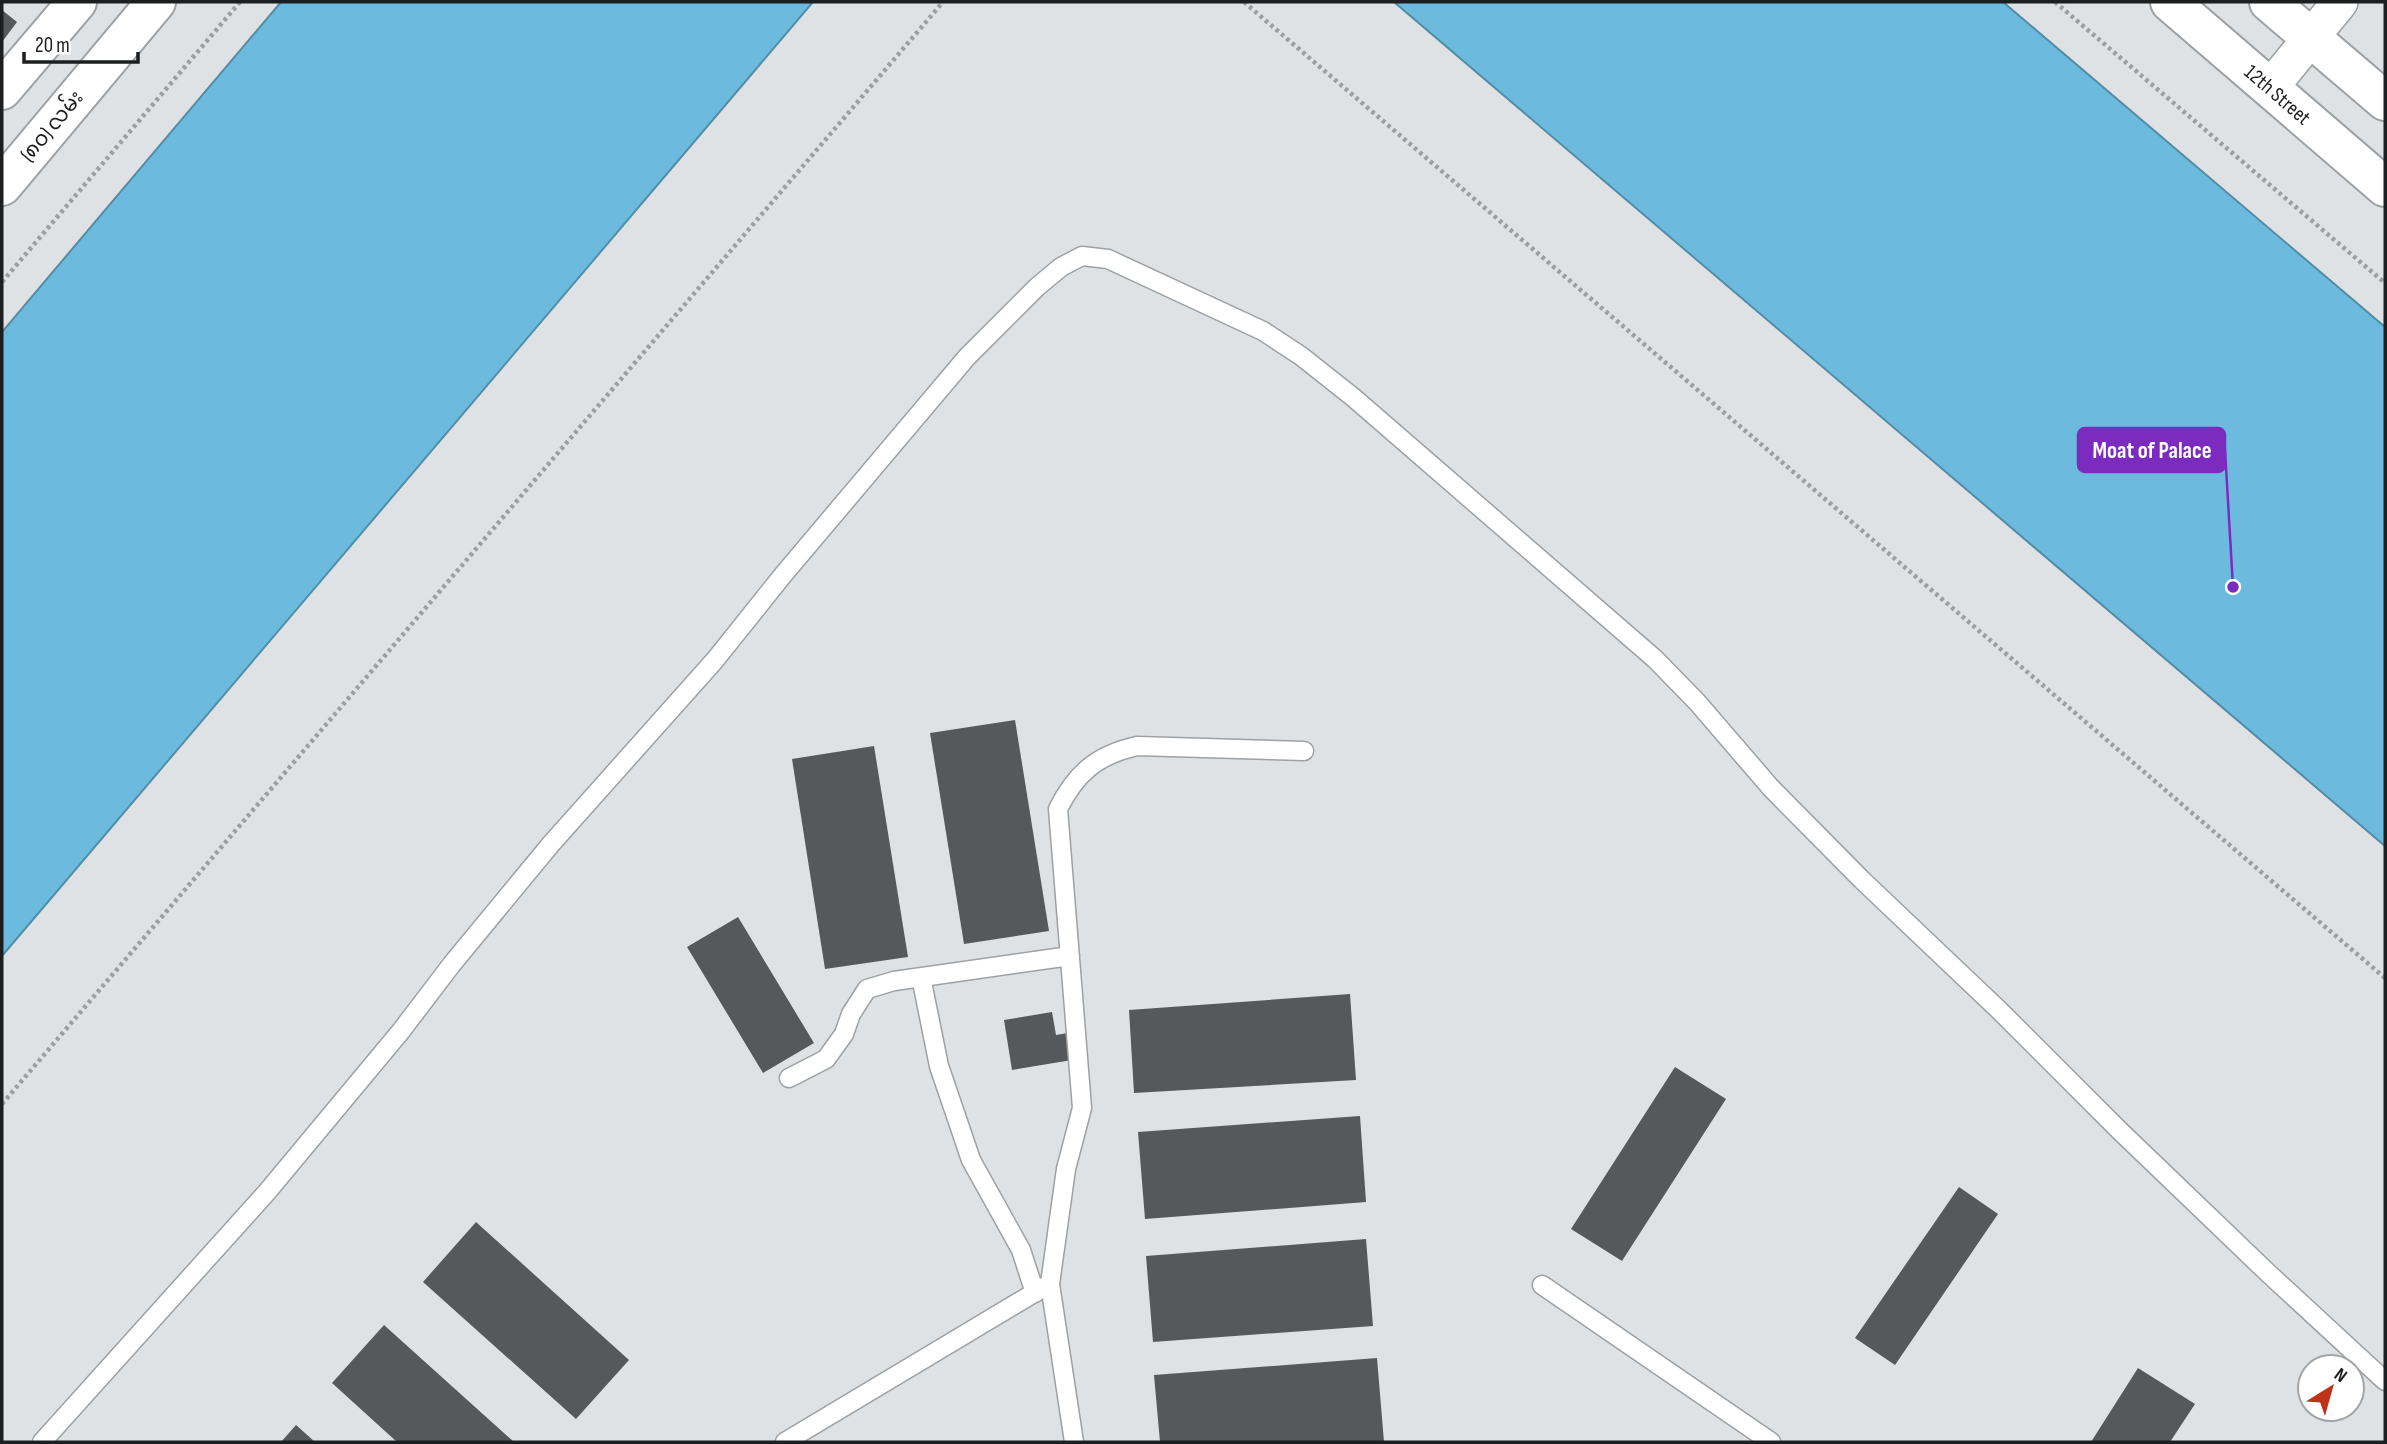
<svg xmlns="http://www.w3.org/2000/svg" width="2387" height="1444" font-family="'Sofia Sans Condensed','Noto Sans Myanmar',sans-serif">
  <style>
    .water { fill: #6cbbdf; stroke: #548ca5; stroke-width: 2 }
    .building { fill: #55595b }
    .lines { fill: none; stroke-linecap: round; stroke-linejoin: round }
    .service-casing { stroke: #9da1a3; stroke-width: 21 }
    .minor-casing { stroke: #9da1a3; stroke-width: 38 }
    .primary-casing { stroke: #9da1a3; stroke-width: 42 }
    .path { stroke: #9b9fa1; stroke-width: 4.5; stroke-dasharray: 3.5 3.5; stroke-linecap: butt }
    .service { stroke: #fff; stroke-width: 18 }
    .minor { stroke: #fff; stroke-width: 35 }
    .primary { stroke: #fff; stroke-width: 38 }
    .labels { text-anchor: middle; dominant-baseline: central; stroke-width: 7; stroke-linejoin: round; paint-order: stroke }
    .street-label { font-size: 21px; fill: #1c1e1f; stroke: #fff }
    .leader { fill: none; stroke: #7b2cbf; stroke-width: 2.5 }
    .callout-dot { fill: #7b2cbf; stroke: #fff; stroke-width: 2.5 }
    .callout { fill: #7b2cbf; stroke: #7b2cbf; stroke-width: 2.5 }
    .callout-label { font-size: 23px; text-anchor: middle; font-weight: bold; fill: #fff }
  </style>
  <rect width="100%" height="100%" fill="#dee2e5"/>
  <path class="water" d="M281,2H813L2,956V332Z
    M1394,2H2003L2385,327V846Z"/>
  <path class="building" d="M2,10L17,22L2,42Z
    M1015,720L1049,931L964,944L930,733Z
    M874,746L908,957L825,969L792,759Z
    M738,917L814,1043L763,1073L687,947Z
    M1350,994L1356,1080L1134,1093L1129,1010Z
    M1052,1012L1056,1035L1068,1033L1072,1060L1012,1070L1004,1020Z
    M1675,1067L1726,1099L1622,1261L1571,1229Z
    M1360,1116L1366,1202L1145,1219L1138,1132Z
    M1959,1187L1998,1214L1895,1365L1855,1338Z
    M476,1222L629,1360L576,1419L423,1282Z
    M1366,1239L1373,1326L1153,1342L1146,1256Z
    M384,1325L514,1442H397L332,1383Z
    M1377,1358L1384,1442H1160L1154,1375Z
    M2138,1368L2195,1404L2170,1442H2091Z
    M296,1425L315,1442H281Z"/>
  <g class="lines">
    <defs>
      <path id="service" d="M921,977L939,1066L971,1160L1021,1250L1035,1293
        M789,1078L826,1059L844,1034L851,1014L867,989L894,981L1070,956
        M1542,1285L1771,1442
        M42,1442L267,1192L401,1031L452,964L551,844L715,660L783,575L967,357L1037,287L1061,267L1082,256L1108,259L1263,331L1301,356L1354,398L1655,659L1697,702L1771,788L1862,880L2000,1011L2120,1131L2268,1273L2385,1381
        M785,1442L1044,1287
        M1074,1442L1050,1284L1066,1169L1082,1108L1058,809C1076,773 1097,755 1137,746L1304,751"/>
      <path id="minor" d="M2270,88L2340,2"/>
      <g id="primary">
        <path id="s1" d="M2170,2L2385,187"/>
        <path d="M2269,2L2385,101"/>
        <path d="M2,90L77,2"/>
        <path d="M2,186L156,2"/>
      </g>
    </defs>
    <use href="#service" class="service-casing"/>
    <use href="#minor" class="minor-casing"/>
    <use href="#primary" class="primary-casing"/>
    <path class="path" d="M1244,2L2385,978
      M2055,2L2385,283
      M2,282L240,2
      M2,1104L943,2"/>
    <use href="#service" class="service"/>
    <use href="#minor" class="minor"/>
    <use href="#primary" class="primary"/>
  </g>
  <g class="labels">
    <g class="street-label">
      <text stroke="none"><textPath href="#s1" startOffset="142">12th Street</textPath></text>
      <text transform="translate(52 126) rotate(-50)">(၈၀) လမ်း</text>
    </g>
  </g>
  <path class="leader" d="M2233 587L2225 450"/>
  <circle class="callout-dot" cx="2233" cy="587" r="7"/>
  <rect class="callout" x="2078" y="428" width="147" height="44" rx="7"/>
  <g class="callout-label">
    <text x="2152" y="458">Moat of Palace</text>
  </g>
  <rect width="2387" height="1444" fill="none" stroke="#1c1e1f" stroke-width="7"/>
  <g transform="translate(2331 1388) rotate(37)"><circle r="33" fill="#ffffff" stroke="#a4a5a5" stroke-width="2"/>
  <path d="M0-5L12 26L0 18L-12 26Z" fill="#bf3418"/>
  <text y="-10" font-size="19" font-weight="bold" text-anchor="middle" fill="#1c1e1f">N</text>
  </g>
  <path d="M24 52v10h114v-10" fill="none" stroke="#1c1e1f" stroke-width="3.5"/>
  <text x="35" y="52" font-size="21" fill="#1c1e1f" stroke="#ffffff" stroke-width="5" paint-order="stroke">20 m</text>
</svg>
